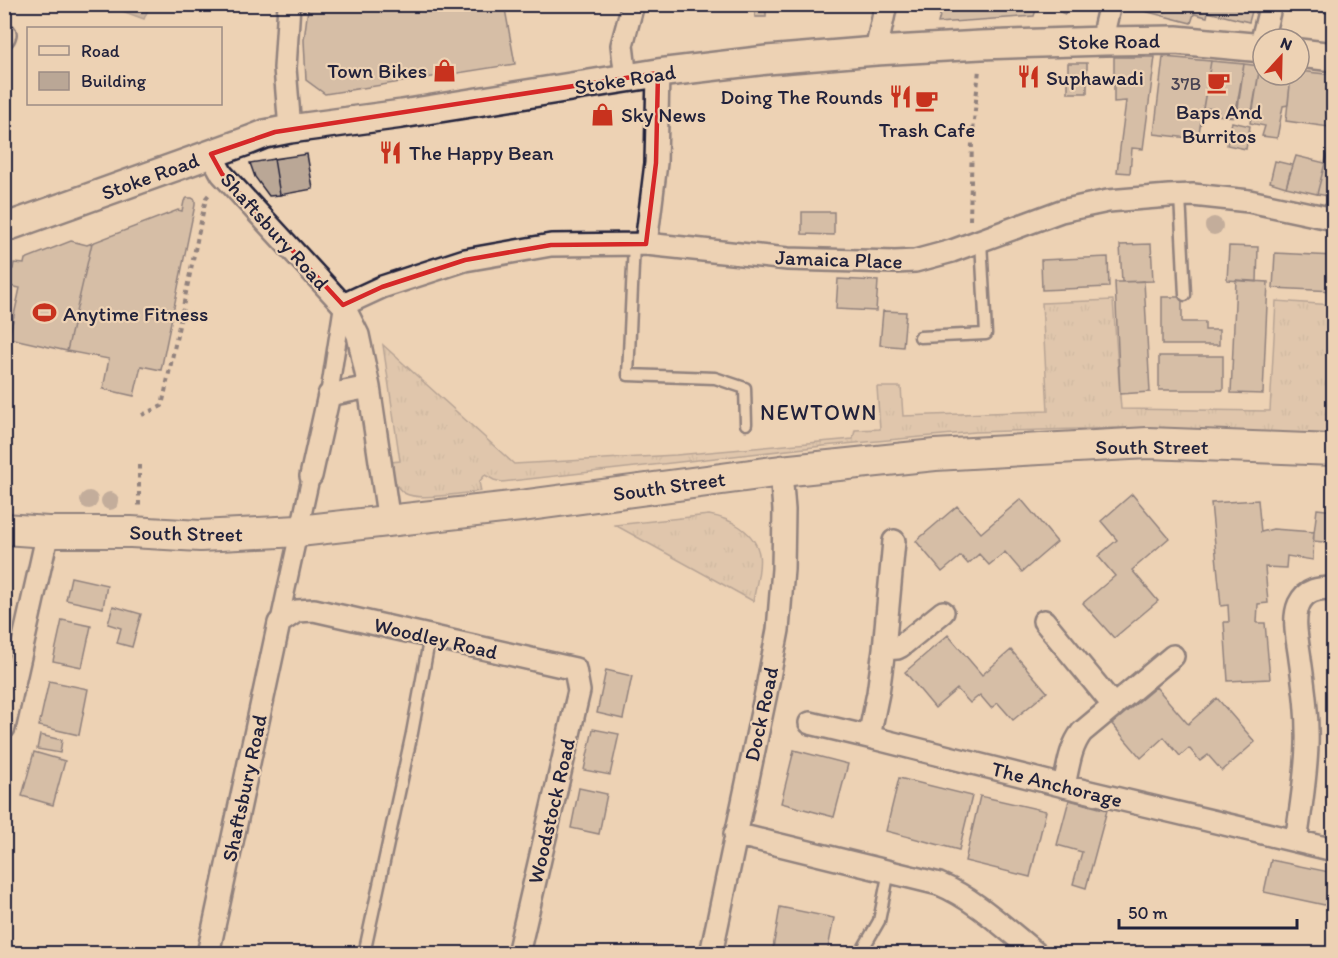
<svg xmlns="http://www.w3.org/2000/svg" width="1338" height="958" font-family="Itim,sans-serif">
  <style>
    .grass { fill: url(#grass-tufts); stroke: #796e6f; stroke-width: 1.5 }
    .water { fill: url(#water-waves); stroke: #72686b; stroke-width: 1.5 }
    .building { fill: #baa796; stroke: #22223b; stroke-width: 1.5 }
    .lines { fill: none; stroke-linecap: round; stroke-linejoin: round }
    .service-casing { stroke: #22223b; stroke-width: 15 }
    .pedestrian-casing { stroke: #22223b; stroke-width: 21 }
    .minor-casing { stroke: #22223b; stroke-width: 26 }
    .tertiary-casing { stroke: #22223b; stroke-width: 32 }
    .secondary-casing { stroke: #22223b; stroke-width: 34 }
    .path { stroke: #22223b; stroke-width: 4; stroke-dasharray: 4.5 4.5; stroke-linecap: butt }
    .service { stroke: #edd2b4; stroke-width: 10 }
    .pedestrian { stroke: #edd2b4; stroke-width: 16 }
    .minor { stroke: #edd2b4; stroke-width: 21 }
    .tertiary { stroke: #edd2b4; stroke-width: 27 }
    .secondary { stroke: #edd2b4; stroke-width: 30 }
    .tree { fill: #91827d }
    .marked { fill: none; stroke: #d62828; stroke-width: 4.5; stroke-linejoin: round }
    .labels { text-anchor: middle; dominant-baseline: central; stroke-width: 4.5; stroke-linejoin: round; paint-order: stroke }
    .number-label { font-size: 18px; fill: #484352 }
    .street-label { font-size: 21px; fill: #22223b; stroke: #edd2b4 }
    .poi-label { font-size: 21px; fill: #22223b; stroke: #edd2b4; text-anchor: start }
    .neighbourhood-label { font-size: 22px; letter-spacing: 1.5px; fill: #22223b; stroke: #edd2b4 }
  </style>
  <defs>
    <pattern id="grass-tufts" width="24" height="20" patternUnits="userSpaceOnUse" patternTransform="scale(1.5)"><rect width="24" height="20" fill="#d0b9a3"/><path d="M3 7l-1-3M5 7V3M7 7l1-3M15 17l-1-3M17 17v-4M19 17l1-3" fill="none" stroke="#b29f8d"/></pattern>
    <pattern id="water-waves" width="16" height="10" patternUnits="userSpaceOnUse" patternTransform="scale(1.5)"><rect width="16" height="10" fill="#a7968b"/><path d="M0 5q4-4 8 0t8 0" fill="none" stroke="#887a73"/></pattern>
  </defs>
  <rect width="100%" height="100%" fill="#edd2b4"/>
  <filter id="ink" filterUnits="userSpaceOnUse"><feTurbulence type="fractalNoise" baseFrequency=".0167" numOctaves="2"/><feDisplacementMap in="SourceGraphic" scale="12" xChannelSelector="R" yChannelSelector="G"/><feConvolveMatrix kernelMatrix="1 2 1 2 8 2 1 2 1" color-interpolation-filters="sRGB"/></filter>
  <g filter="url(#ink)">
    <path class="grass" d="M1113,300L1121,409L1270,411L1276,301L1333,305V437L1170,429L1112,428L975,432L823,446L502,482L494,480L485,475L479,482L481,491C467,493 453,495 439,496C409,499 393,497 391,462L400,461L383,345L514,464L676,455L853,439L855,430L880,429L877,387H901L903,416L1048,411L1042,303Z
      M709,515C721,517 730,520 740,527C769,547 759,571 753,601L615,525Z"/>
    <path class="water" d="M106,5V4L150,5L144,19Z"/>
    <path class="building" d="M350,4H486L487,11L505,9L515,64L325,94L306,80L304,40L308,8Z
      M751,4H860V8L766,6V17H755V5Z
      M943,4H1038L1034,16L938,23Z
      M1041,4H1068L1065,14Z
      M1145,4H1254L1249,22L1208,12L1207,17L1194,14L1191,23L1144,11Z
      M1292,4H1334V15Z
      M1114,57H1155L1143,149L1132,148L1130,173L1117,172L1126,101L1114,102Z
      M1163,57L1211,61L1198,139L1154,134Z
      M1211,61L1244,64L1235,117L1217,115L1219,109L1203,108Z
      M1068,63H1087V93H1068Z
      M1244,64L1260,66L1253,110L1238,108Z
      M1260,66L1263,67V75H1291L1288,105L1283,106L1277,138L1262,136L1265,126L1250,123Z
      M1299,71L1334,75V120L1330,119L1329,127L1286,121L1291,75H1299Z
      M1232,122L1250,126L1246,149L1227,145Z
      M1334,128V197L1317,194Z
      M307,154L313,189L280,195L274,159Z
      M1296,156L1325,163L1317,194L1286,187Z
      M274,159L280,195L269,196L255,177L250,163Z
      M1275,161L1292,165L1286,187L1270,182Z
      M187,198H192L195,200V205L161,370L141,366L134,396L103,389L109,359L67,351L92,243L178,210L182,211L184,201Z
      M802,212H834V235L802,234Z
      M71,241L87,245L92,243L67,351L9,338L20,288L10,286L9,284L10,280L4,279V268L13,269L14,263L24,264L25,259Z
      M1151,244L1153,281L1122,282L1120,245Z
      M1229,246L1258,247L1257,282L1227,280Z
      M1275,253L1334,256V291L1273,288Z
      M1108,257L1109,287L1042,290L1041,260Z
      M838,279L878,281L876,311L836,309Z
      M1236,280L1268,282L1263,394L1231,393Z
      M1144,281L1150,392L1120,394L1115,282Z
      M1162,297H1182V322H1205V330H1219V345H1162Z
      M883,311L906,312L903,347L880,345Z
      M1159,356H1223V390H1159Z
      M1132,494L1169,538L1132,570L1158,601L1114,638L1083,603L1115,576L1098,556L1117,540L1101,521Z
      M1021,499L1057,542L1022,572L1005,552L989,565L979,554L968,564L961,556L942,572L916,541L957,506L981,533Z
      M1258,500L1261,532L1273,529L1314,532L1313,560L1287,556L1286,568L1265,567L1268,603L1258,604L1257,623H1265L1270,679L1228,681L1224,622H1229L1228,605L1221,606L1211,503Z
      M1317,509L1334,511V543L1313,541Z
      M71,577L107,585L103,608L66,600Z
      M113,606L141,614L132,647L117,643L121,628L108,624Z
      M62,620L91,626L82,667L53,661Z
      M948,635L982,675L1011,650L1047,692L1013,720L998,703L991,708L980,695L970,703L957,689L935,708L905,672Z
      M606,670L632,676L623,719L597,713Z
      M49,681L88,689L79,735L39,726Z
      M1156,687L1188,724L1217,698L1255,742L1222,771L1208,755L1200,761L1189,748L1180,756L1164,737L1141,758L1112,724Z
      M593,729L619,734L610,775L584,770Z
      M40,735L62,740L60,753L37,749Z
      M794,750L848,764L834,817L781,803Z
      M34,752L65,761L53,805L22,796Z
      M899,778L972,796L959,850L886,831Z
      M579,788L607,794L599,834L571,828Z
      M980,796L1046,811L1030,877L965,861Z
      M1069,800L1107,810L1086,888L1073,884L1082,852L1057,845Z
      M1271,860L1334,873V907L1264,892Z
      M780,907L834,918L827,954H772Z"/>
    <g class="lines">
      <defs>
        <path id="service" d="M1180,196L1185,295
          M634,244L628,375L715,378L745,388L746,424
          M920,337L986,334L981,241
          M364,954L412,733L430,636
          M860,954L879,921L889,871"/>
        <path id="pedestrian" d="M329,395L343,305
          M279,623L311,476"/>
        <path id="minor" d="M289,4L285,68L290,129
          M4,37L5,34
          M1105,41V25L1110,4
          M1260,48L1271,4
          M876,51L886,4
          M626,79L622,45L633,4
          M211,154L222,174L343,305L358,335L369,387L389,522
          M646,244L656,163L658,73
          M343,305L382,287L465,260L551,245L646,244L788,259L895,262L915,261L952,251L1061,211L1108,201L1169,196L1193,195L1249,201L1334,219
          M311,476L329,395L369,387
          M894,541L884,649L897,648L901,646L943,612
          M1044,621L1114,706
          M884,649L878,693L869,737L1064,786L1334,850
          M810,723L869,737
          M4,728L48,532
          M1064,786C1068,768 1070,747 1082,732L1173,656
          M735,834L939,884C975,899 1006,929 1037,954
          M1296,841C1301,809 1306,777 1307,745C1308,716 1304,687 1300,659C1298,642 1292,620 1299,604C1306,589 1319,588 1334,588
          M208,954L279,623L297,611L314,610L575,669L579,691L518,954
          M711,954L766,693L778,630L783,569L784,510L781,471"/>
        <path id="tertiary" d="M1299,53L1334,57
          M4,228L250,140L265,134L290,129L402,114L658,73L767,60L876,51L981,45L1105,41L1176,40L1263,48"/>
        <path id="secondary" d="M4,529L48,532H131L200,536L299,531L521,506L781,471L935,455L1148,443L1334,450"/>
      </defs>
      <use href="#service" class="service-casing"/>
      <use href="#pedestrian" class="pedestrian-casing"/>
      <use href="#minor" class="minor-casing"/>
      <use href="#tertiary" class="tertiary-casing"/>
      <use href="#secondary" class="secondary-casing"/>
      <path class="path" d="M970,220L972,142L979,69
        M142,415L162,406L206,198L210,193
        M139,465V507"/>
      <use href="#service" class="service"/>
      <use href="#pedestrian" class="pedestrian"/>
      <use href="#minor" class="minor"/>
      <use href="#tertiary" class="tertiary"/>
      <use href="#secondary" class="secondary"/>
    </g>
    <g class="tree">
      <circle cx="1214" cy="226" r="9"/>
      <circle cx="89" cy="500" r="9"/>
      <circle cx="110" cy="501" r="9"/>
    </g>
  </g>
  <path d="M0 0H1338V958H0ZM658,73L656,163L646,244L551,245L465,260L382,287L343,305L222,174L211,154L275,132Z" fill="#edd2b4" fill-opacity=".55" fill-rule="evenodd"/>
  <path class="marked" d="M658,73L656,163L646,244L551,245L465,260L382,287L343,305L222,174L211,154L275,132Z"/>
  <defs>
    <symbol id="shop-bare" viewBox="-9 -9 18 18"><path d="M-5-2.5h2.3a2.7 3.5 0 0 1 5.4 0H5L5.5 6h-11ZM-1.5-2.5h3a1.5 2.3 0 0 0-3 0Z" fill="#c8321e" stroke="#edd2b4" stroke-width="2.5" paint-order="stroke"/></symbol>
    <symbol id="restaurant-bare" viewBox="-9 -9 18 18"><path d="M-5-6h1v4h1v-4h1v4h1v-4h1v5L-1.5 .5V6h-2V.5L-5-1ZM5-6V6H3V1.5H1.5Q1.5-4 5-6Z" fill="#c8321e" stroke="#edd2b4" stroke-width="2.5" paint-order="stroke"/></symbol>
    <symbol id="cafe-bare" viewBox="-9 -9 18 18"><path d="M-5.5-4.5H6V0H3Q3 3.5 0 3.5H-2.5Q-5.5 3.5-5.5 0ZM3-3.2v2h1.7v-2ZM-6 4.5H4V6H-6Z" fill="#c8321e" stroke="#edd2b4" stroke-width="2.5" paint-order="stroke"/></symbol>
    <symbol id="stadium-bare" viewBox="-9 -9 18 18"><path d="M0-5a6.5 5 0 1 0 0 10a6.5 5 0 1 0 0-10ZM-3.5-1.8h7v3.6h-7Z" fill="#c8321e" stroke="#edd2b4" stroke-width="2.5" paint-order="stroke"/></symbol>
  </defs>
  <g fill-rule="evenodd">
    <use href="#shop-bare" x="428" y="54" width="33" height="33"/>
    <use href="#restaurant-bare" x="1012" y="60" width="33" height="33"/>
    <use href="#cafe-bare" x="1202" y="66" width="33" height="33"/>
    <use href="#restaurant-bare" x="884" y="80" width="33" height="33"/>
    <use href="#cafe-bare" x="910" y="84" width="33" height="33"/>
    <use href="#shop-bare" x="586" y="98" width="33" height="33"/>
    <use href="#restaurant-bare" x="374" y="136" width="33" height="33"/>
    <use href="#stadium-bare" x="28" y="296" width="33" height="33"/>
  </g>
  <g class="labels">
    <g class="number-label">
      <text x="1186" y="84">37B</text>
    </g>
    <g class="street-label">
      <text transform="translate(1109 41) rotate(-1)">Stoke Road</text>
      <text transform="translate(625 79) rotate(-9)">Stoke Road</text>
      <text transform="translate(150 176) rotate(-20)">Stoke Road</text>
      <text transform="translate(275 231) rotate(48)">Shaftsbury Road</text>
      <text transform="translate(839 259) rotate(2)">Jamaica Place</text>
      <text x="1152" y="446">South Street</text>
      <text transform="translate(669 486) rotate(-8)">South Street</text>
      <text transform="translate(186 533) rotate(1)">South Street</text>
      <text transform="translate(436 638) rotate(13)">Woodley Road</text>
      <text transform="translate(761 714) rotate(-78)">Dock Road</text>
      <text transform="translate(1057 784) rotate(14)">The Anchorage</text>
      <text transform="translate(244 788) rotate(-78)">Shaftsbury Road</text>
      <text transform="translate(551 811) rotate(-77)">Woodstock Road</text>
    </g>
    <g class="poi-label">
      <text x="427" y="70" text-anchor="end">Town Bikes</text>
      <text x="1046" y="77">Suphawadi</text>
      <text x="883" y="96" text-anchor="end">Doing The Rounds</text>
      <text x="1219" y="111" text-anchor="middle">Baps And<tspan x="1219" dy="24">Burritos</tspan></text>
      <text x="621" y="114">Sky News</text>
      <text x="927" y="129" text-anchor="middle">Trash Cafe</text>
      <text x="409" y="152">The Happy Bean</text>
      <text x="63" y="313">Anytime Fitness</text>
    </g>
    <g class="neighbourhood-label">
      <text x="819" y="412">NEWTOWN</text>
    </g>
  </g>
  <rect width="1338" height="958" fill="none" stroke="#edd2b4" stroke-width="24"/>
  <rect x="12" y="12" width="1314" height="934" fill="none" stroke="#22223b" stroke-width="2" filter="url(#ink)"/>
  <rect x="27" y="27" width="195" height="78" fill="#edd2b4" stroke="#9c8c84" stroke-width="1.5"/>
  <rect x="39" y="46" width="30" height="9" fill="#edd2b4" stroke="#9c8c84" stroke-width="1.5"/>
  <text x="81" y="57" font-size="18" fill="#22223b">Road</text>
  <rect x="39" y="72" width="30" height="18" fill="#baa796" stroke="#9c8c84" stroke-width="1.5"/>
  <text x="81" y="87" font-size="18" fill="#22223b">Building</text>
  <g transform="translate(1281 57) rotate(22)"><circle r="28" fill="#edd2b4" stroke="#9c8c84" stroke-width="1.5"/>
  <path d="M0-4.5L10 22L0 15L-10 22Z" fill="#c8321e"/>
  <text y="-9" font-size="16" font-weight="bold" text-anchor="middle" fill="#22223b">N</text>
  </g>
  <path d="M1119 919v9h178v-9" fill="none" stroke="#22223b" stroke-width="3"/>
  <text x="1128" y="919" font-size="18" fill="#22223b" stroke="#edd2b4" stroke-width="4.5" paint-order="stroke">50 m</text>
</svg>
